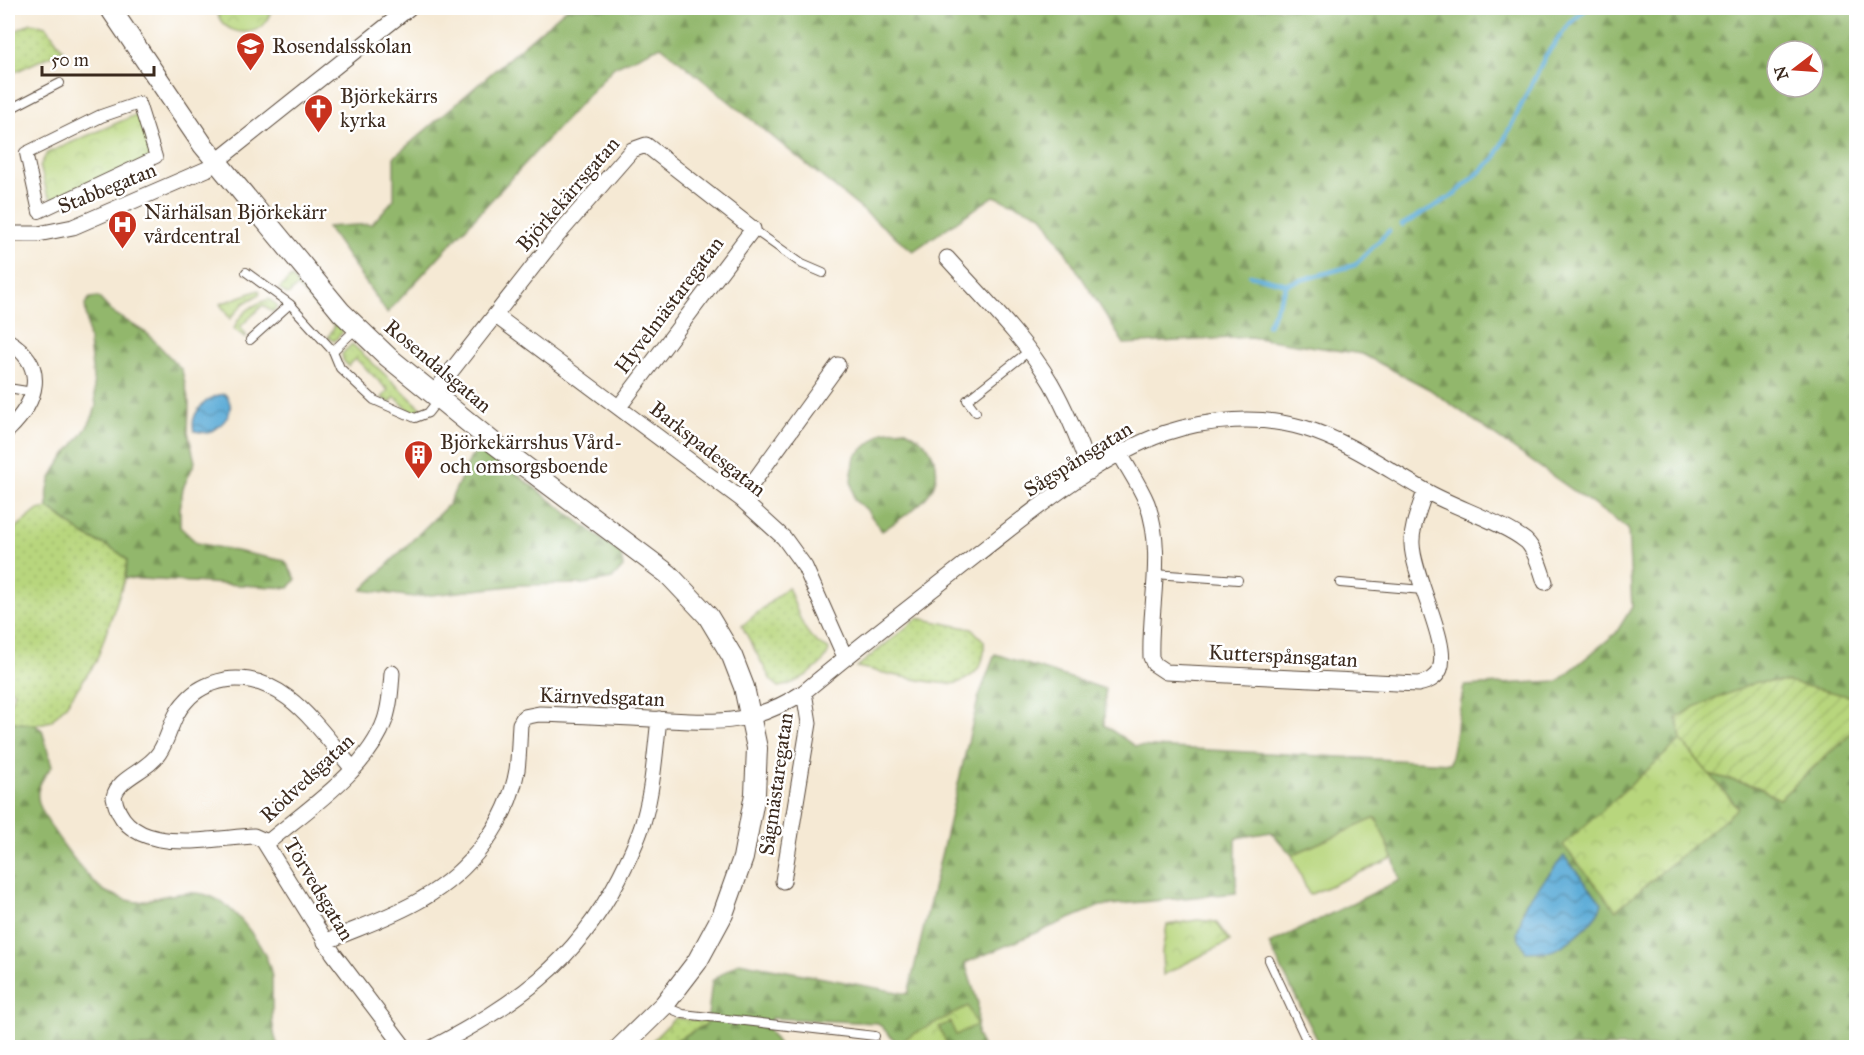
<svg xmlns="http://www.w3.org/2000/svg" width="1864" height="1055" font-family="'IM FELL Great Primer',serif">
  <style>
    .grass { fill: url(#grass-dots); stroke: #7a804e; stroke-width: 1.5 }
    .forest { fill: url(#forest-firs); stroke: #667045; stroke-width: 1.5; fill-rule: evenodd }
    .park { fill: url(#park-crowns); stroke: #7a804e; stroke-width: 1.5 }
    .garden { fill: url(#garden-furrows); stroke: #7a804e; stroke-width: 1.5 }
    .pitch { fill: #b8d67d; stroke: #7a804e; stroke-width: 1.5 }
    .water { fill: url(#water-waves); stroke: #4c6c7b; stroke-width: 1.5 }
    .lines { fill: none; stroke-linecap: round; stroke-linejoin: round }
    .stream { stroke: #5eadd8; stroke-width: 4.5 }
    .service-casing { stroke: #574739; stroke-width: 10 }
    .pedestrian-casing { stroke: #574739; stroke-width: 14 }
    .minor-casing { stroke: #574739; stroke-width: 17 }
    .tertiary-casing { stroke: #574739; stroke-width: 22 }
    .service { stroke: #fff; stroke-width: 8 }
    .pedestrian { stroke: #fff; stroke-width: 12 }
    .minor { stroke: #fff; stroke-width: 15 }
    .tertiary { stroke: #fff; stroke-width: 20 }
    .labels { text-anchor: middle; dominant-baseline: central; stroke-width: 5; stroke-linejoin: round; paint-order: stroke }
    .poi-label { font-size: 21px; fill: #3b2a1e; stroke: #fff; text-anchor: start }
    .street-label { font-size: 21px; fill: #3b2a1e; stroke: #fff }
  </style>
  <defs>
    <pattern id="grass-dots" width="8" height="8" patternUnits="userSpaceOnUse" patternTransform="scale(1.5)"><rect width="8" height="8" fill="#b8d67d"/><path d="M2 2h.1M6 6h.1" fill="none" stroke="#9fb86c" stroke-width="1.8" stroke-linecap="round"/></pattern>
    <pattern id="forest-firs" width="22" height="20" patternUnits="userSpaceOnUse" patternTransform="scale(1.5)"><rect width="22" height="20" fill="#92b76c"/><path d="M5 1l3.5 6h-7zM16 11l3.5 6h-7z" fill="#789558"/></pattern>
    <pattern id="park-crowns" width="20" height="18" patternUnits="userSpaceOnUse" patternTransform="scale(1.5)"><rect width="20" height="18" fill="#b8d67d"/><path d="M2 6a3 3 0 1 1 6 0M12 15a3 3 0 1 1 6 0" fill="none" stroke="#9fb86c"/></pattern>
    <pattern id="garden-furrows" width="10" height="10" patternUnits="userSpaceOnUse" patternTransform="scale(1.5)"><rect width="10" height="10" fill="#b8d67d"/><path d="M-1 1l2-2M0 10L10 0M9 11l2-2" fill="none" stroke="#9fb86c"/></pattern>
    <pattern id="water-waves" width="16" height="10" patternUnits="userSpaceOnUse" patternTransform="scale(1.5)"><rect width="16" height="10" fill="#5eadd8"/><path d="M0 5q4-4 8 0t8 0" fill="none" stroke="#4f8daf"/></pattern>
  </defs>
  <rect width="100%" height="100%" fill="#fff"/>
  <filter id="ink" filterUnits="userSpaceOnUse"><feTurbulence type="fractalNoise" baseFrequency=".0167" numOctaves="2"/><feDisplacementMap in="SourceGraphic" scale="12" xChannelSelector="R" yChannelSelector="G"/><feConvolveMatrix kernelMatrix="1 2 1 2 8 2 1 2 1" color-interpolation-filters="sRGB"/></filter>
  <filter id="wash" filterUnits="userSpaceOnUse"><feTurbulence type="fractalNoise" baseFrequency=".008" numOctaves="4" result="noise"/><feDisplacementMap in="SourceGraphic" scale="24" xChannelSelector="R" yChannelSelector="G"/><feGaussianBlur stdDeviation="1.35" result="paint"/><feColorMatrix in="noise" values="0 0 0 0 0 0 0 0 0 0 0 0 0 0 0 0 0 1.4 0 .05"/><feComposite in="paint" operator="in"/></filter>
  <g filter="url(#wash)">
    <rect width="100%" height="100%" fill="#f5e9d4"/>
    <path class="grass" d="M31,23L46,26L63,50L8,75V35Z
      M291,277L342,330V333L334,341L328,337L335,326L297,287L288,295L279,289Z
      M259,290L260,294L244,303L230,319L220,304Z
      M269,299L277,305V308L272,312L263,305L240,327L246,335V338L234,329C240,312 253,305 269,299Z
      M352,344L421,408L419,413L413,414L395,397L390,403L382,398L388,390L356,359L348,366L343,360L342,354Z
      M48,508C62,516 73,528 86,536C101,544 116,548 127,560L125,578L96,662L66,705L51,721L35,725L14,722L8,725V707L15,692L8,689V534L38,510Z
      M788,587C798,611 802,639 829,649C827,666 794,685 779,687L771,680L742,626Z
      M918,618L972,629L984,641C986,661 978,676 957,683C941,687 877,671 857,667Z
      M675,1018L745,1025L672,1047L645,1048Z"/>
    <path class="forest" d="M567,8H1856V698L1788,683L1758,682L1677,718L1681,740L1564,845L1617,909L1738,807L1709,774L1758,787L1779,799L1856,729V1047H1321L1269,944L1400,880L1393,858L1376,818L1292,855L1271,832L1236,838V893L1100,906L965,963L978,1003L977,1035L983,1047H901L878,1023L771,1018L769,1031L781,1047H663L707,1024L712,981L739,962L908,994L979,696L995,654L1105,689L1104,725L1135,746L1450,763L1464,686L1558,681L1616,633L1632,607L1628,529L1429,389L1362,354L1250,337L1124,344L1042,215L994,196L913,251L661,46L614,67L387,313L327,227L372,224L394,199V157ZM1777,51H1813V87H1777Z
      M98,297L112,312L148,334L182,370L189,403L188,432L195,462L183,488L180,509V527L197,543L285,561L296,579L289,588L125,578L127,560C116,548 101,544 86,536C73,528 62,516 48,508C48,502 47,495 48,489C54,457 89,438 96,406L85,304L90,298Z
      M904,429C919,437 930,444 935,462C945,495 905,515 882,531L866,509L854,500L851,480L855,456L883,432Z
      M480,451L489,453L621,554L623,567L612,579L584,584L519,585L414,597L362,590L448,505L471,457Z
      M13,722L35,725L42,730L52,766C45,775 36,786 38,798C41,820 85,876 103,890C111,895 128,901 138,902C143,902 150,899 155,898C183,892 205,887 228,907C246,923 271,955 272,980C273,1005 269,1023 278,1047H8V725Z"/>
    <path class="park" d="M217,8H274C268,14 268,23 261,27C244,39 217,29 217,8Z
      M140,113L153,157L54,201L47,193L40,166L47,153Z
      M1681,740L1738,808L1616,910L1563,845Z
      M1197,920L1216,922L1230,941L1163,975L1162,952L1167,925Z
      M968,1006L976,1025L956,1035L950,1022L939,1027L948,1047H903L906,1038Z"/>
    <path class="garden" d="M1757,682H1788L1856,698V729L1779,799L1758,787L1709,774L1681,740L1677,718L1695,707Z"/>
    <path class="pitch" d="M1376,818L1393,858L1309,895L1292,855Z"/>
    <path class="water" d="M225,394C239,411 223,425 208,433L194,431C189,413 208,395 225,394Z
      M1564,856L1602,903C1599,919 1567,946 1551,951C1543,952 1534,951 1526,952L1517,934L1526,902Z"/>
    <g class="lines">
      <path class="stream" d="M1402,225L1454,195L1495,158L1546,55L1569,24L1587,8
        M1250,275L1287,284L1355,265L1389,231
        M1268,325L1287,284"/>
    </g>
  </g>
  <g filter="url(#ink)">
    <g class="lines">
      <defs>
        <path id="service" d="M8,110L60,83
          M753,229L802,264L823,273
          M246,272L290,304
          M250,340L290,304L333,351L340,368L374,400L415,418L428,413L439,399
          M333,351L356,329
          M8,388L33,392
          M976,412L967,400L1029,351
          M1155,574L1238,580
          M1340,583L1423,590
          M1269,960L1310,1048
          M664,1006L683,1014L875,1036"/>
        <path id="pedestrian" d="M139,103L156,157L39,212L26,153L101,116Z"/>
        <path id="minor" d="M8,234H38L73,227L207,169L409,8
          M947,258C982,297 1024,337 1051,383C1067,411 1079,441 1090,472
          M496,316L741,499L784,538L805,567L845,657
          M8,341C49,366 37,402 8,430
          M434,393L557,236L632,150L646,145L753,229L619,407
          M1120,454C1129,470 1140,486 1147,503C1165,552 1149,607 1151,657L1154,664L1166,672L1418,684C1427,682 1436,679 1440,669C1450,643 1413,577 1412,544C1411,527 1420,508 1425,491
          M741,499L838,365
          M353,769C319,730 284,671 225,680C210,683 196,689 186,701C171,716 170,737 159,753C148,771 118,777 114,797C125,859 209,838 254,836L263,840L333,953L405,1048
          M267,843C306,810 368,770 385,720C390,705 391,689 392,673
          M783,881L809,723L804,692
          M325,942C357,928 392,917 422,899C468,873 508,823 517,770C519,755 519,739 520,724L524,717L539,714C576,715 613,717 650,719C714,722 748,728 804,692C860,645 918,601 975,556C1033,511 1095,458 1165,433C1207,419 1261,415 1304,428C1348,441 1385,468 1424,490C1453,507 1502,522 1526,541C1535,549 1541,570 1545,582
          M432,1048C515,1004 574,965 619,878C628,860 639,839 644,819C653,787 655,753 659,719"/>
        <path id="tertiary" d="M110,8L203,145L341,312L388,357L495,444L668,574L708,616L732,656L744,687L757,748L755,794L743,858L723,914L697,962L664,1005L620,1048"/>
      </defs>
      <use href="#service" class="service-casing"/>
      <use href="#pedestrian" class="pedestrian-casing"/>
      <use href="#minor" class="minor-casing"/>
      <use href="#tertiary" class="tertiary-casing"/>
      <use href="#service" class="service"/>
      <use href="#pedestrian" class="pedestrian"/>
      <use href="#minor" class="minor"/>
      <use href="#tertiary" class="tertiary"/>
    </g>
  </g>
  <defs>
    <symbol id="school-pin" viewBox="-11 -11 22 30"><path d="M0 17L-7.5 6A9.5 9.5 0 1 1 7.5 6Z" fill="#c8321e" stroke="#fff"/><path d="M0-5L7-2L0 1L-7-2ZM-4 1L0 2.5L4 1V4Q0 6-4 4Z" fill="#fff"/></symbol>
    <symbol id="church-pin" viewBox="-11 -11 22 30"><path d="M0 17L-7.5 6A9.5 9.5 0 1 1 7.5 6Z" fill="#c8321e" stroke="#fff"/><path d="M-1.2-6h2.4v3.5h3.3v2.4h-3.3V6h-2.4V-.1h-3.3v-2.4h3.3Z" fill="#fff"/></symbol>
    <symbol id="hospital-pin" viewBox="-11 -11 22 30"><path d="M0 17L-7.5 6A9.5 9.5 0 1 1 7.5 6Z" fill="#c8321e" stroke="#fff"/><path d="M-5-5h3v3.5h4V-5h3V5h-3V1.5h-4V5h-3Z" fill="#fff"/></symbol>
    <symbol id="building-pin" viewBox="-11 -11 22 30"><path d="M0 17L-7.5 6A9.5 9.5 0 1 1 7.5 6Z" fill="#c8321e" stroke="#fff"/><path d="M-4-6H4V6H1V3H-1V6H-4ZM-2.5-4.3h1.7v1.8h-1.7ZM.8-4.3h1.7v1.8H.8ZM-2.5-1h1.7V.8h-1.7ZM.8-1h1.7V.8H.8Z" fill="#fff"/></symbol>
  </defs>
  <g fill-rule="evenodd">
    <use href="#school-pin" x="234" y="30" width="33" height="45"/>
    <use href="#church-pin" x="302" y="92" width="33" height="45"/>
    <use href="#hospital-pin" x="106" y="208" width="33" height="45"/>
    <use href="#building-pin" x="402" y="438" width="33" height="45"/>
  </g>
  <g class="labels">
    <g class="poi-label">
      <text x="272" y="46">Rosendalsskolan</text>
      <text x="340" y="96">Björkekärrs<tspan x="340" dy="24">kyrka</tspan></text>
      <text x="144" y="212">Närhälsan Björkekärr<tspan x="144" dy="24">vårdcentral</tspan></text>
      <text x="440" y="442">Björkekärrshus Vård-<tspan x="440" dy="24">och omsorgsboende</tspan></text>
    </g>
    <g class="street-label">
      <text transform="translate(107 188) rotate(-22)">Stabbegatan</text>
      <text transform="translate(568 194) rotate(-49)">Björkekärrsgatan</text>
      <text transform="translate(669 305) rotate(-53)">Hyvelmästaregatan</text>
      <text transform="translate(438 366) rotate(40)">Rosendalsgatan</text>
      <text transform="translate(708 449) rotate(38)">Barkspadesgatan</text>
      <text transform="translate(1078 459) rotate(-32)">Sågspånsgatan</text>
      <text transform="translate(1283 656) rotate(3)">Kutterspånsgatan</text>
      <text transform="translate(602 697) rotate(2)">Kärnvedsgatan</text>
      <text transform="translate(307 778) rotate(-43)">Rödvedsgatan</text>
      <text transform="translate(776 784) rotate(-82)">Sågmästaregatan</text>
      <text transform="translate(319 889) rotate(59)">Törvedsgatan</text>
    </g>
  </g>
  <rect width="1864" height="1055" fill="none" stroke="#fff" stroke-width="30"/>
  <g transform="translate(1795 69) rotate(253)"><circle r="28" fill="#ffffff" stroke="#b1aaa5" stroke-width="1.5"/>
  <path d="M0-4.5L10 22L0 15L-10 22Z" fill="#c8321e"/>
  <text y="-9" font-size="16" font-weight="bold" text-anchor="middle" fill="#3b2a1e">N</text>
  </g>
  <path d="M42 66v9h112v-9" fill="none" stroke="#3b2a1e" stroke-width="3"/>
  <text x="51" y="66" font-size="18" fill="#3b2a1e" stroke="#ffffff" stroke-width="4.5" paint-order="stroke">50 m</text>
</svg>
